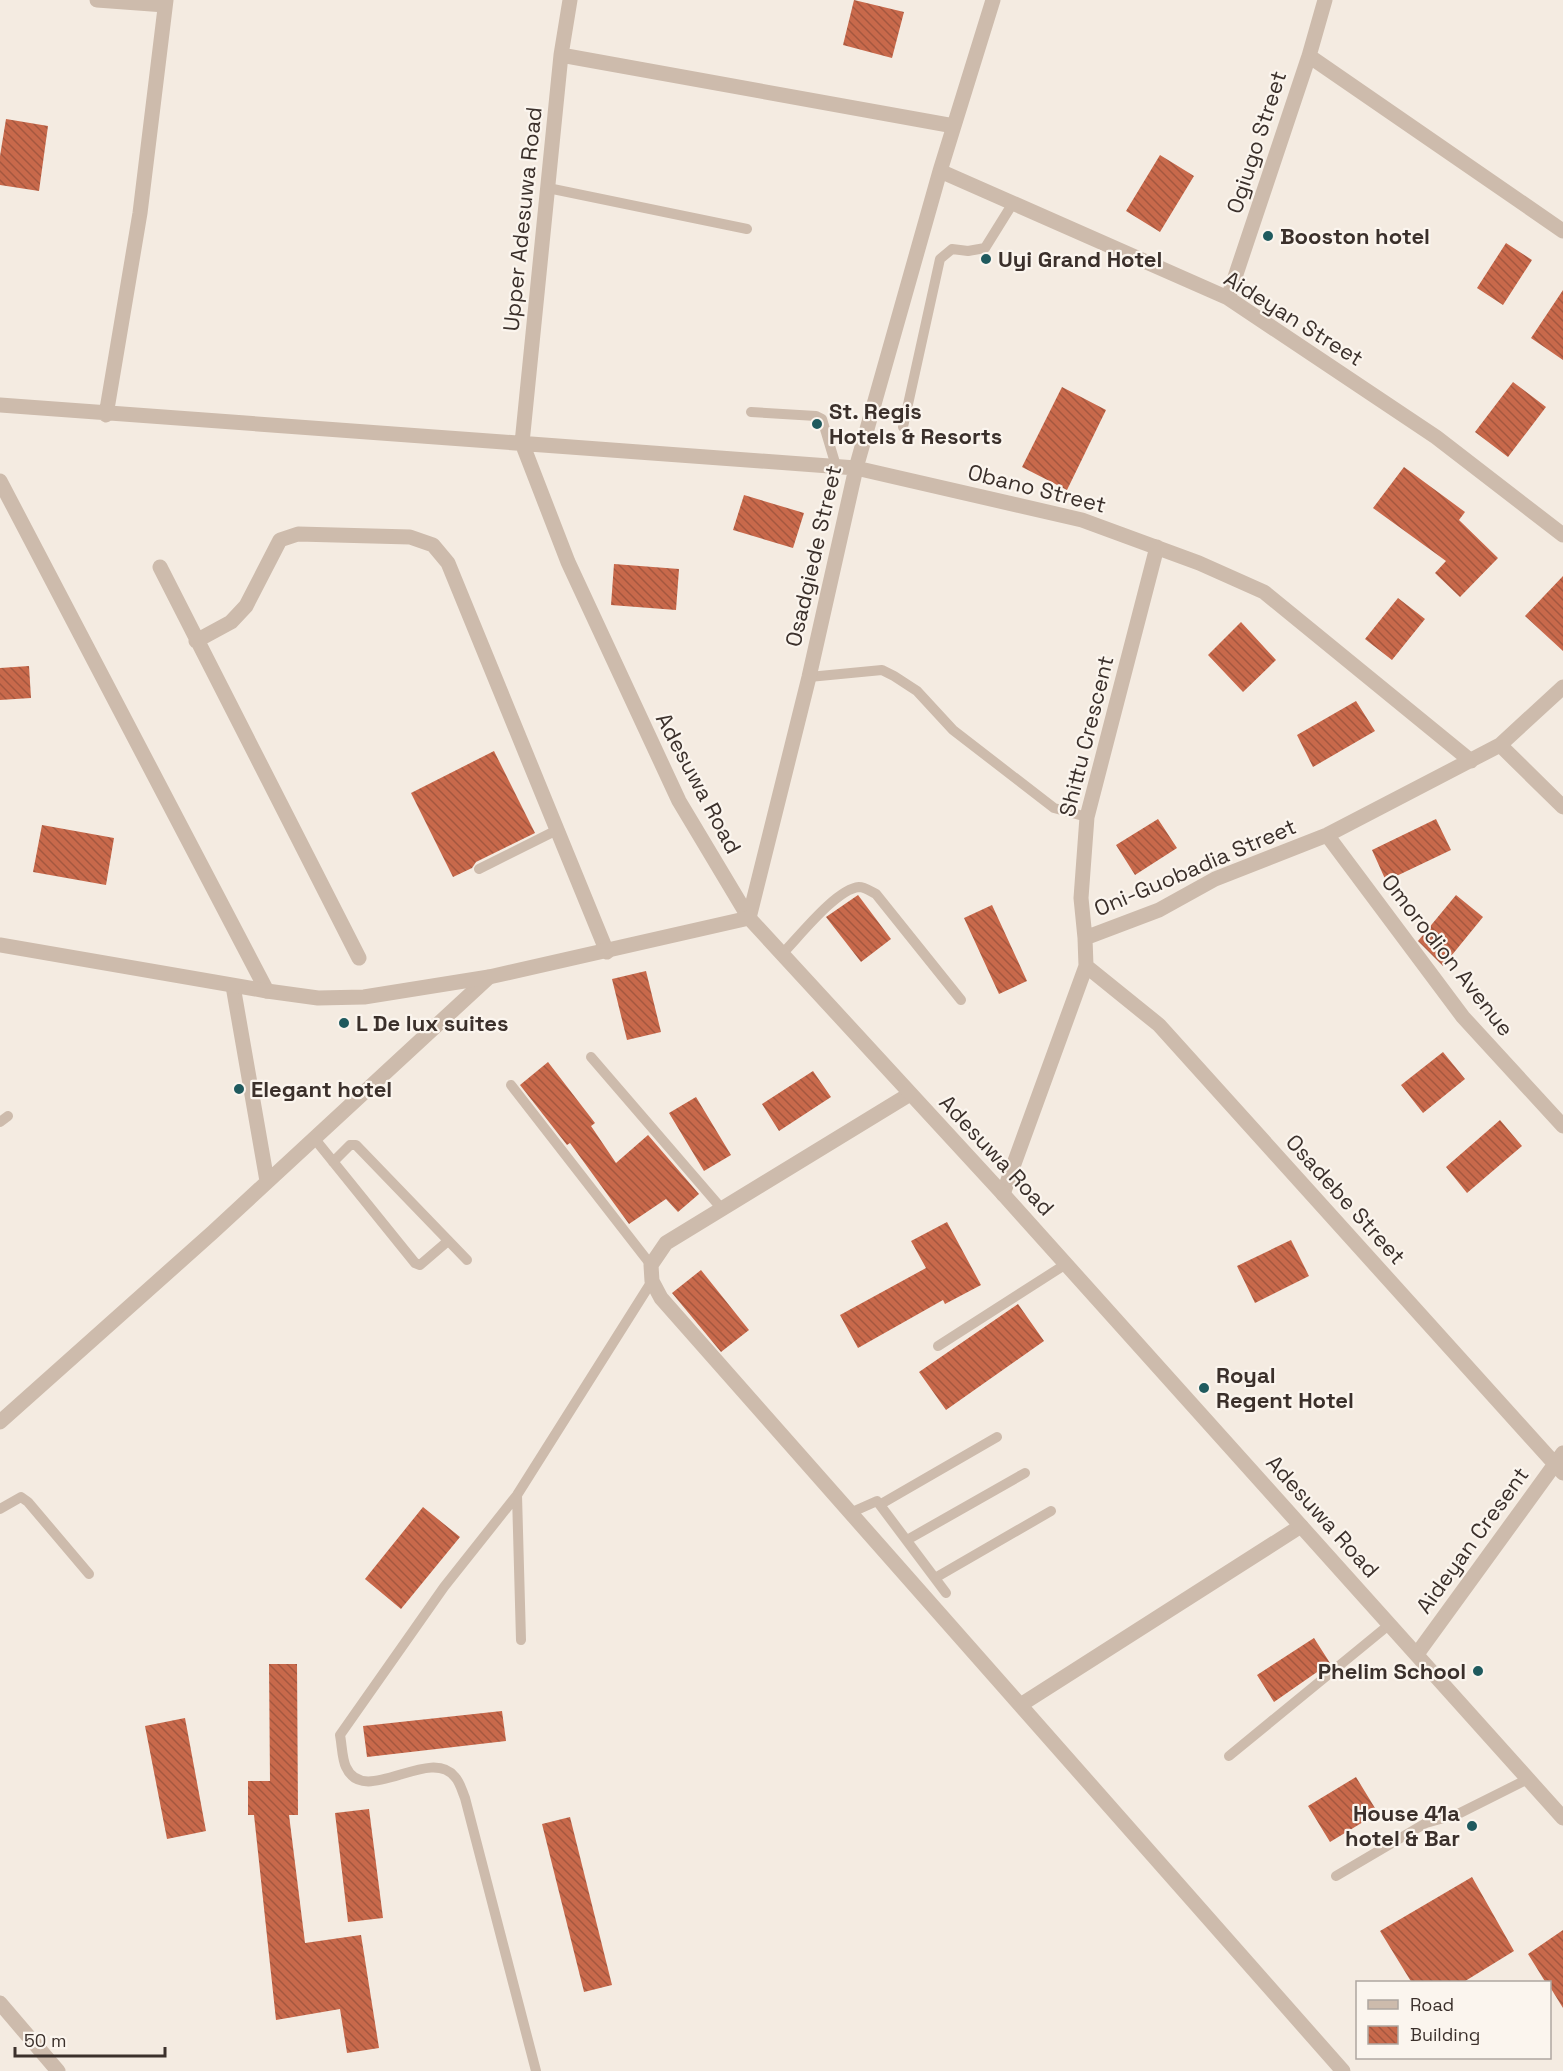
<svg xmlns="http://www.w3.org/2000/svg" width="1563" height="2071" font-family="'Space Grotesk',sans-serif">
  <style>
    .building { fill: url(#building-back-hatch) }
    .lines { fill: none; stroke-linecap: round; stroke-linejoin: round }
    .service { stroke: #cdbbac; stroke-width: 10 }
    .minor { stroke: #cdbbac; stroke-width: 15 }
    .tertiary { stroke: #cdbbac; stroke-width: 15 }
    .poi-dot { fill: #1f5a5e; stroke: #fbf5ee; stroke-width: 2 }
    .labels { text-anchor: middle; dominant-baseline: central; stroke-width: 4.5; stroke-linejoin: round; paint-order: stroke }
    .street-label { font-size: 22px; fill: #3b302b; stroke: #fbf5ee }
    .poi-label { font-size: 22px; font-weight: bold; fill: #3b302b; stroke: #fbf5ee; text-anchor: start }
  </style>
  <defs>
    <pattern id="building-back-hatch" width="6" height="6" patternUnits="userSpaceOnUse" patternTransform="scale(1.5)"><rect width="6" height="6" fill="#c8694b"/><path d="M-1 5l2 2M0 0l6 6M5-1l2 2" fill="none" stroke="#a4573f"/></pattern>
  </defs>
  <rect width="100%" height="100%" fill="#f4ebe1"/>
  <path class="building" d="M854,0L904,12L892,58L843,45Z
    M6,119L48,126L39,191L0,185V156Z
    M1160,155L1194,176L1160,232L1126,211Z
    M1506,243L1532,260L1503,305L1477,288Z
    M1563,290V360L1531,338Z
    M1513,382L1546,407L1508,457L1475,432Z
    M1062,387L1106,410L1067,490L1022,467Z
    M1404,467L1465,512L1459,520L1498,558L1460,597L1435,573L1446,561L1373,508Z
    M744,495L804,513L793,548L733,530Z
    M614,564L679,569L676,610L611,605Z
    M1563,576V651L1525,616Z
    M1398,598L1425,619L1392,660L1365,639Z
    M1241,622L1276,660L1243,692L1208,655Z
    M29,666L31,698L0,700V668Z
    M1356,701L1375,731L1313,767L1297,735Z
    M494,751L535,833L476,862L472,868L453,877L411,793Z
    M1158,819L1177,848L1135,875L1116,845Z
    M1436,819L1451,850L1386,881L1372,850Z
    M42,825L114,838L106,885L33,872Z
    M858,895L891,939L861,962L826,917Z
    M1456,895L1483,917L1443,966L1418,941Z
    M992,905L1027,981L999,994L964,918Z
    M646,971L661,1032L627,1040L612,979Z
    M1443,1052L1465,1079L1423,1113L1401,1085Z
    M548,1062L595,1123L591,1126L616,1163L648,1135L699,1194L678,1212L666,1199L629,1224L570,1143L567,1145L520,1085Z
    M813,1071L831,1097L779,1131L762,1104Z
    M696,1097L731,1155L704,1171L669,1113Z
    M1500,1120L1522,1146L1467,1193L1446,1167Z
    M947,1222L981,1285L945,1304L943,1300L858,1348L840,1315L926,1268L911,1241Z
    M1291,1240L1309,1276L1255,1303L1237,1266Z
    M701,1270L749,1330L721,1352L672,1293Z
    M1018,1304L1044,1341L946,1410L919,1372Z
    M423,1507L460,1537L401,1609L365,1579Z
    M1314,1638L1330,1663L1274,1702L1257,1675Z
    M269,1664H297L298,1815H289L305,1943L361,1935L379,2048L347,2053L340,2009L276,2020L254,1815H248V1781H270Z
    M502,1711L506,1741L367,1757L363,1726Z
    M185,1718L206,1831L167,1839L145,1726Z
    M1356,1777L1378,1813L1330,1842L1308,1806Z
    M369,1809L383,1918L348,1922L335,1813Z
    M570,1817L612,1985L584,1992L542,1824Z
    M1472,1877L1514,1951L1462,1983H1412L1380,1931Z
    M1563,1930V2008L1550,1987V1983H1546L1528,1954Z"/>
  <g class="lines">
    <path class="service" d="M548,188L747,229
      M751,412L816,416L822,419L836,466
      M903,427L940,259L952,249L968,251L985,248L1013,203
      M809,677L882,670L894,676L917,691L953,730L1054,808L1087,817
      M479,869L557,830
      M782,954C799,937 836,889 859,887C865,887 870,891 876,894L961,1000
      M591,1057L722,1209
      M511,1085L651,1265
      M0,1122L8,1116
      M314,1138L415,1263L420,1265L448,1241
      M333,1162L350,1145H356L467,1260
      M938,1346L1066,1264
      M517,1495L521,1640
      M881,1504L997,1437
      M0,1509L21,1497L28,1502L89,1574
      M850,1513L877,1501L946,1593
      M907,1540L1025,1473
      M935,1578L1051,1511
      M1229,1756L1390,1624
      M1336,1876L1426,1823L1458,1814L1528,1779
      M536,2071L465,1798C462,1791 460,1782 455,1777C430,1745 364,1808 346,1767C342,1759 342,1745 340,1735L444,1587L517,1495L652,1281"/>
    <path class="minor" d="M97,0L165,5
      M570,0L561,55L522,443L568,562L679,801L749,918
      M561,55L954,126
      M1309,56L1563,231
      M940,171L1228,298L1436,437L1563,535
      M1228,298L1309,56L1325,0
      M0,405L856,468L1082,520L1199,563L1264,592L1471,761
      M106,415L140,213L166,0
      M0,481L267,991
      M160,567L359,958
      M196,641L231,622L246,606L280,540L298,534L410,537L433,545L448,563L607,952
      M1563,687L1500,745L1563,807
      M1327,835L1463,1017L1563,1126
      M749,918L809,677L856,468L940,171L993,0
      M1085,938L1081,898L1087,817L1157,547
      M1086,966L1159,1025L1563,1473
      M233,986L267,1181
      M910,1094L666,1243L651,1265L652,1281L661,1298L1343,2071
      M1003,1194L1086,966L1085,938L1159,910L1215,879L1327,835L1500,745
      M0,1422L213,1232L489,977
      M1417,1654L1563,1453
      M1022,1704L1301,1526
      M0,2003L58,2071"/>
    <path class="tertiary" d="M0,945L267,991L318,998L364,997L489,977L749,918L1003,1194L1563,1818"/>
  </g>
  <g class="poi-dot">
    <circle cx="1268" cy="236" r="6"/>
    <circle cx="986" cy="259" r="6"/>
    <circle cx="817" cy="424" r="6"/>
    <circle cx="344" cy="1023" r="6"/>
    <circle cx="239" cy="1089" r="6"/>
    <circle cx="1204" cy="1388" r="6"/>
    <circle cx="1478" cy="1671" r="6"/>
    <circle cx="1472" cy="1826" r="6"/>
  </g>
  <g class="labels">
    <g class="street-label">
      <text transform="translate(1256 142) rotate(-72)">Ogiugo Street</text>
      <text transform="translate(522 219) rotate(-84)">Upper Adesuwa Road</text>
      <text transform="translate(1294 318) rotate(32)">Aideyan Street</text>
      <text transform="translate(1037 488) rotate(14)">Obano Street</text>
      <text transform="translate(813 556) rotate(-77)">Osadgiede Street</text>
      <text transform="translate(1086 736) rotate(-76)">Shittu Crescent</text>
      <text transform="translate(699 783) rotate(62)">Adesuwa Road</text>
      <text transform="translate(1195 867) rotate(-23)">Oni-Guobadia Street</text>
      <text transform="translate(1448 955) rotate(52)">Omorodion Avenue</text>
      <text transform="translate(997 1155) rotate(47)">Adesuwa Road</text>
      <text transform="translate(1346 1199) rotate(48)">Osadebe Street</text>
      <text transform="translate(1323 1516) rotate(48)">Adesuwa Road</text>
      <text transform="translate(1472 1540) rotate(-54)">Aideyan Cresent</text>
    </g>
    <g class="poi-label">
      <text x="1280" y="236">Booston hotel</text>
      <text x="998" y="259">Uyi Grand Hotel</text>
      <text x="829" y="411">St. Regis<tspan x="829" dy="25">Hotels &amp; Resorts</tspan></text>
      <text x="356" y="1023">L De lux suites</text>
      <text x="251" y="1089">Elegant hotel</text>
      <text x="1216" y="1375">Royal<tspan x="1216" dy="25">Regent Hotel</tspan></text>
      <text x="1466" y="1671" text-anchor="end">Phelim School</text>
      <text x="1460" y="1813" text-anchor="end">House 41a<tspan x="1460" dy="25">hotel &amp; Bar</tspan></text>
    </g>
  </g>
  <rect x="1356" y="1981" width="195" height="78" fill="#fbf5ee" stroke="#aea6a0" stroke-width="1.5"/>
  <rect x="1368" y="2000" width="30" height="9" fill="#cdbbac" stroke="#aea6a0" stroke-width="1.5"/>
  <text x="1410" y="2011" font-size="18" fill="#3b302b">Road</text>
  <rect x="1368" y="2026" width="30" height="18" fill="url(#building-back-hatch)" stroke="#aea6a0" stroke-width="1.5"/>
  <text x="1410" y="2041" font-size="18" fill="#3b302b">Building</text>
  <path d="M15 2047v9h150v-9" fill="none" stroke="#3b302b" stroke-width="3"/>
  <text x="24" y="2047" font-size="18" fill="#3b302b" stroke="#fbf5ee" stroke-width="4.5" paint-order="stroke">50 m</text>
</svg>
